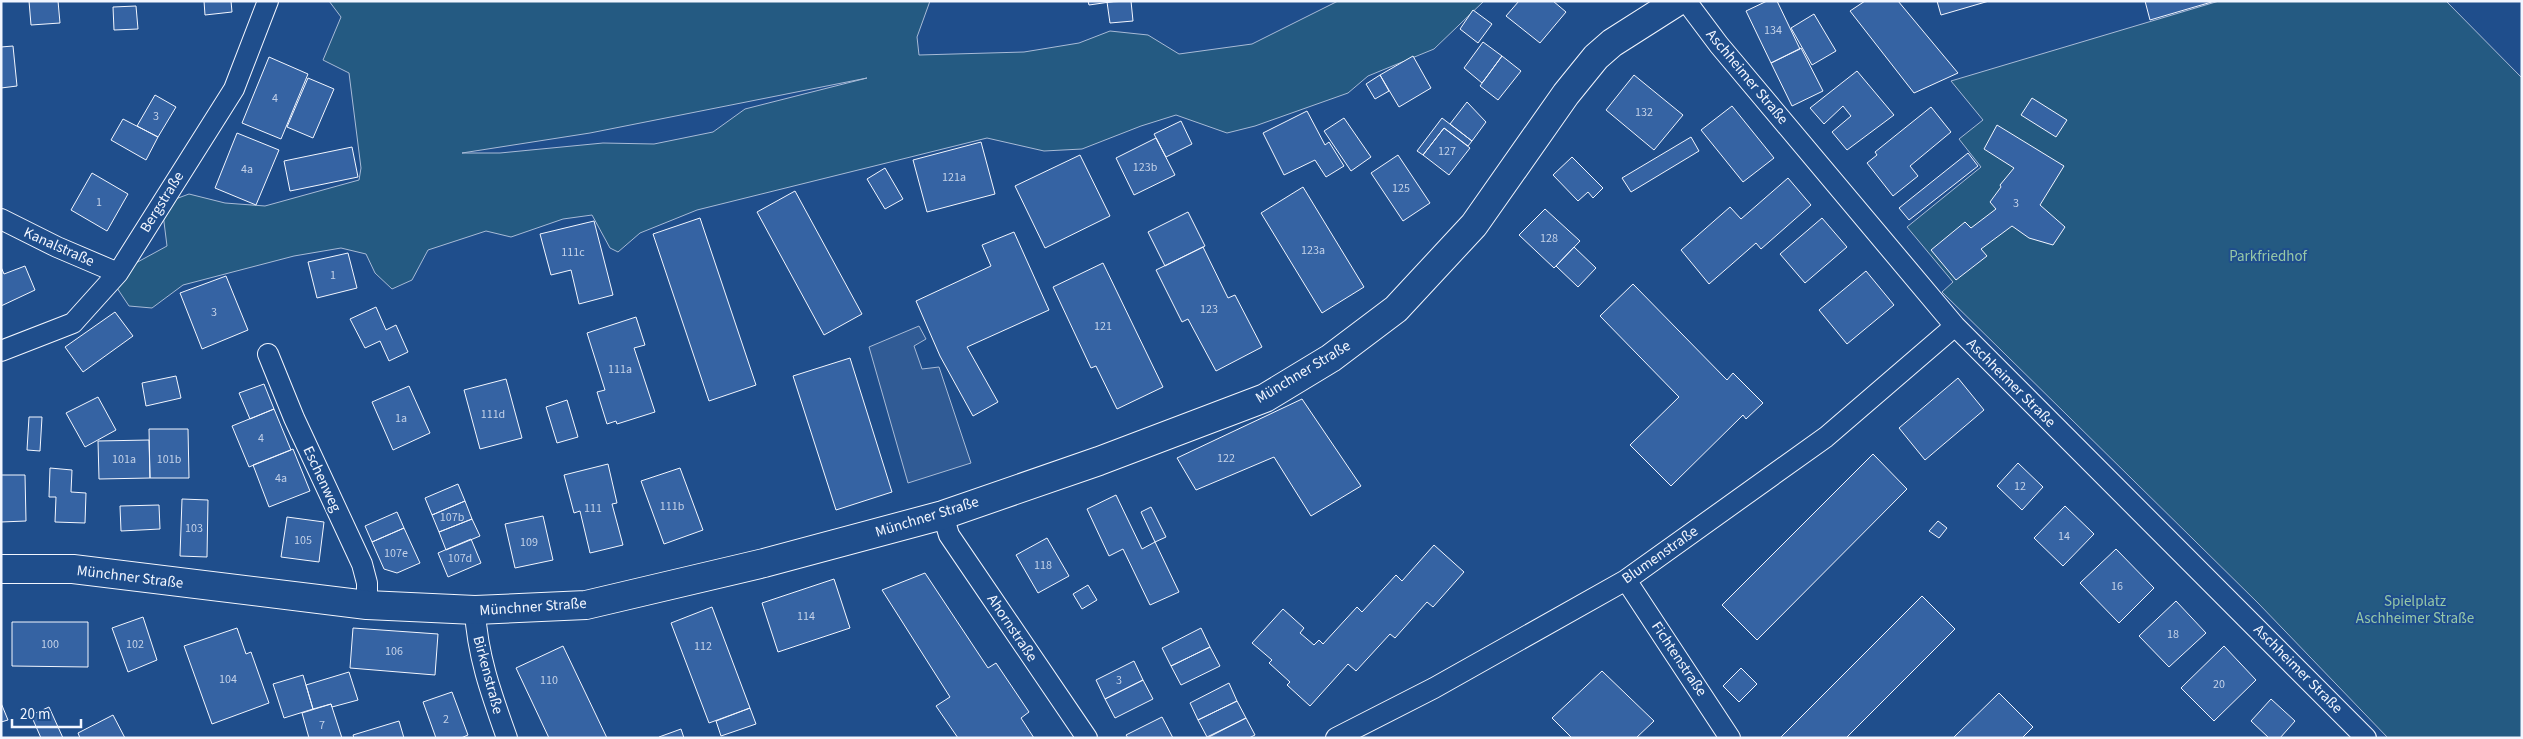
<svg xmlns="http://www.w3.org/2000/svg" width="2523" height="739" font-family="'Source Sans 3',sans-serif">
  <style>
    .green { fill: #245a82; stroke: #a8bbd7; fill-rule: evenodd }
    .parking { fill: #305b95; stroke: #a8bbd7 }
    .building { fill: #3563a3; stroke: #f2f6ff }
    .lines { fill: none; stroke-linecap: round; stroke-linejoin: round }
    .street-casing { stroke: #f2f6ff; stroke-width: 22 }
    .secondary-casing { stroke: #f2f6ff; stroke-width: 30 }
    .street { stroke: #1f4e8c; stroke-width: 20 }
    .secondary { stroke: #1f4e8c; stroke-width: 28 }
    .labels { text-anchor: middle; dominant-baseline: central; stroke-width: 4; stroke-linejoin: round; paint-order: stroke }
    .number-label { font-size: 12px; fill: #c3d1e8 }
    .street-label { font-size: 15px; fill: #f2f6ff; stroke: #1f4e8c }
    .park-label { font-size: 15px; fill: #97c8a6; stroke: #1f4e8c }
  </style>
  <rect width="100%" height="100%" fill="#1f4e8c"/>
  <path class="green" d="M329,1H930L917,37L919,55L1024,52L1079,43L1110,31L1148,35L1179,54L1252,44L1338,1H1484L1434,49L1368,76L1348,93L1255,126L1227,133L1176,115L1141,126L1082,149L1044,151L987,138L697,210L640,233L618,252L610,248L592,215L563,219L511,237L486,231L428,250L412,280L392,289L375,273L366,254L341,248L294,256L183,285L152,308L129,306L117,288L134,264L167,246L163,214L170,201L189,194L225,203L265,206L359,180L361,168L349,73L323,60L341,17ZM867,78L745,109L713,132L654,144L603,143L500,153H462L590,133Z
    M2219,1H2446L2522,78V738H2388L2258,603L1942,292L1953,282L1907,227L1981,167L1959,139L1983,120L1951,81Z"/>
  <path class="parking" d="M919,326L926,339L914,346L922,369L939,367L971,463L908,483L869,347Z"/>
  <path class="building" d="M29,1H58L60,23L31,25Z
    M204,1H231L232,12L205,15Z
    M1088,1H1117L1089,5Z
    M1131,1L1133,21L1110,23L1107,2Z
    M1519,1H1553L1566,12L1540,43L1506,16Z
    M1767,1H1777L1800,49L1771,63L1746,11Z
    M1865,1H1898L1958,73L1914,93L1850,11Z
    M1937,1H1989L1941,15Z
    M2145,1H2215L2150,20Z
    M136,6L138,29L114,30L113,7Z
    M1473,10L1492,24L1478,43L1460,29Z
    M1814,14L1836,51L1812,65L1791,28Z
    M1483,42L1502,56L1482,83L1464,68Z
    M13,46L17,86L1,88V47Z
    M1801,48L1823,91L1792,106L1771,63Z
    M1413,56L1431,88L1399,107L1380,75Z
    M1502,56L1521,71L1498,100L1480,86Z
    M269,57L308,74L281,139L242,123Z
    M1857,71L1894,115L1847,150L1832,132L1851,116L1843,106L1824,124L1810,108Z
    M1380,75L1389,91L1375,99L1366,84Z
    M1634,75L1683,115L1654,150L1606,110Z
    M308,78L334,89L313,138L287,127Z
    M155,95L176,107L158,137L137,126Z
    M2032,98L2067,120L2056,137L2021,115Z
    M1467,102L1486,122L1472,141L1450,124Z
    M1732,106L1774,158L1743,182L1701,130Z
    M1931,107L1951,132L1910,166L1918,176L1893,196L1867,163L1877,155L1875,152Z
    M1307,111L1325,145L1329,142L1344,166L1326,177L1315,160L1284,175L1263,133Z
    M1344,118L1371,157L1351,171L1324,131Z
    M1442,118L1472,141L1468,146L1444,128L1423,155L1417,151Z
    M123,119L158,137L146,160L111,140Z
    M1181,121L1192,144L1166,157L1154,134Z
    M1997,125L2064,166L2040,205L2065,227L2053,245L2029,238L2012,226L1981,249L1987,256L1956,280L1931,250L1965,222L1971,228L1996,209L1990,202L2001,187L2000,185L2014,168L1984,149Z
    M1444,128L1470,148L1449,175L1423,155Z
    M237,133L279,150L256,205L215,188Z
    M1691,137L1699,151L1631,192L1622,178Z
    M1156,138L1175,175L1134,195L1116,158Z
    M981,142L995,194L927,212L913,160Z
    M352,147L358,177L290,191L284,161Z
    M1968,153L1978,166L1909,220L1899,208Z
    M1080,155L1110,216L1045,248L1015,186Z
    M1398,155L1430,203L1403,221L1371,173Z
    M1572,157L1603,188L1593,198L1588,192L1578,201L1553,175Z
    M885,168L903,199L885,209L867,179Z
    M92,173L128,194L107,231L71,210Z
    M1788,178L1811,205L1761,249L1756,243L1709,284L1681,250L1730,207L1741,219Z
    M1303,187L1364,287L1322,313L1261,213Z
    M795,191L862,314L824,335L757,212Z
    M1545,209L1580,241L1554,268L1519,235Z
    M1188,212L1205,246L1165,266L1148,232Z
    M700,218L756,385L709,401L653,234Z
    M1822,218L1847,247L1805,283L1780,254Z
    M594,221L613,295L579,304L571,270L551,275L540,234Z
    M1014,232L1049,310L967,347L998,402L973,416L940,356L916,301L991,266L982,245Z
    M1203,247L1228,298L1235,295L1262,347L1216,371L1188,319L1182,322L1156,270Z
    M1574,247L1596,268L1578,287L1556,266Z
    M348,253L357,288L317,298L308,262Z
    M1103,263L1163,387L1117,409L1096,366L1091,368L1053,287Z
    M25,266L35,290L1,306V267L4,274Z
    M1866,271L1894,305L1847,344L1819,310Z
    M226,276L248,330L202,349L180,293Z
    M1633,284L1727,380L1733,373L1763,403L1746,419L1743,415L1671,486L1630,445L1679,397L1600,316Z
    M376,307L386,330L396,325L408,352L389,361L380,341L365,348L350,319Z
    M115,312L133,336L83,372L65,347Z
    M636,317L645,345L634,348L655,412L617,424L616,421L607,424L597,392L605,390L587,333Z
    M850,358L892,492L836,510L793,376Z
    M176,376L181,398L146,406L142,383Z
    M1958,378L1984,410L1925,460L1899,428Z
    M506,379L522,438L480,449L464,390Z
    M264,384L274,409L250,419L239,393Z
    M409,386L430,433L393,450L372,402Z
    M98,397L116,430L85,447L66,413Z
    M1302,399L1361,486L1311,516L1274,457L1196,490L1177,458Z
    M567,400L578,437L557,443L546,407Z
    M274,409L291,450L249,467L232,426Z
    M29,417H42L40,451L27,450Z
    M149,429H188L189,478H150Z
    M149,440L150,478L99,479L98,441Z
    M293,449L310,491L269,507L253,465Z
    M1873,454L1907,489L1757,640L1722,605Z
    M2018,463L2043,487L2022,510L1997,486Z
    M608,464L617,503L612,504L623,545L590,553L580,511L574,513L564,475Z
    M50,468L72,470L71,492L86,493L85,523L55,522L56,497H49Z
    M680,468L703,530L664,544L641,481Z
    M1,475H25L26,521L1,522Z
    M458,484L465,501L432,515L425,498Z
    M1116,495L1142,549L1155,542L1179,592L1150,605L1123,549L1109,556L1087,509Z
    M182,499L208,500L207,557L180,556Z
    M465,501L472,519L439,532L432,515Z
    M159,505L160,529L121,531L120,506Z
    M2065,506L2094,534L2063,566L2034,538Z
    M1151,507L1166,537L1155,542L1141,512Z
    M397,512L404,528L372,542L365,526Z
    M543,516L553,560L515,568L505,524Z
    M287,517L324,522L319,562L281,557Z
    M472,519L480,536L446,550L439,532Z
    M1938,521L1947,528L1939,538L1929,531Z
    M404,528L420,563L397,573L384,569L372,542Z
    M1047,538L1069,576L1038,593L1016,555Z
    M471,539L481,563L448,577L438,553Z
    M1434,545L1464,572L1433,607L1427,602L1395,638L1390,634L1356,671L1348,664L1310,706L1287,685L1290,682L1269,663L1272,660L1252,643L1283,609L1304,628L1300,633L1314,645L1319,640L1323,644L1357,607L1362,612L1396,575L1402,581Z
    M2116,549L2154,588L2119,623L2080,583Z
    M925,573L988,668L996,663L1029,712L1021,718L1034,738H958L936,706L950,697L882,590Z
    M834,579L850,628L778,652L762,603Z
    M1088,585L1097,600L1082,609L1073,594Z
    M1922,596L1955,629L1846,738H1780Z
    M2176,601L2206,633L2169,667L2139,636Z
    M712,607L750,708L709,723L671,623Z
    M143,617L157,660L128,672L112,628Z
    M12,622H88V667L12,666Z
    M237,628L246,654L251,652L269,703L212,724L184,646Z
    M353,628L438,634L435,675L350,668Z
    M1201,628L1210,647L1171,666L1162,648Z
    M563,646L607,738H549L516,668Z
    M2224,646L2256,680L2214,721L2181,688Z
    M1210,647L1220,666L1181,685L1171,666Z
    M1134,661L1143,680L1105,699L1096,680Z
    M1741,668L1757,684L1739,702L1723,686Z
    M1602,671L1654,721L1636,738H1572L1552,718Z
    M349,672L358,700L332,707L331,704L313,709L306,685Z
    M303,675L313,709L284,718L273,684Z
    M1143,680L1153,699L1115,718L1105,699Z
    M1229,683L1237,701L1198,720L1190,703Z
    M452,692L468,735L461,738H436L423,702Z
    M1999,693L2033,727L2022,738H1953Z
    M2271,699L2295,721L2280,738H2269L2251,721Z
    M1237,701L1246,718L1207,737L1198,720Z
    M1,703L8,720L1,722Z
    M331,704L342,738H309L302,713Z
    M49,707L63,738H41L31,715Z
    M750,708L756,724L721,736L716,721Z
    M113,715L125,738H80L78,733Z
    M1162,717L1173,738H1128L1126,735Z
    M1246,718L1255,735L1249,738H1207Z
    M399,721L404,738H354L353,735Z
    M681,729L684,738H659V737Z"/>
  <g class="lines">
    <defs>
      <path id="street" d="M1686,1L1719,45L1955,326L2366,738
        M1,219L57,247L118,273
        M1,351L73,323L118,273L234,89L268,1
        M268,354L294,418L362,564L367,583V605
        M943,515L949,535L1087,738
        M1626,580L1730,738
        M475,610C477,655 492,696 507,738
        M1336,738L1434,688L1626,580L1826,437L1955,326"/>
      <path id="secondary" d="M1,569H73L367,605L475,610L586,605L764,563L943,515L1099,461L1265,398L1331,358L1396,309L1474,225L1566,94L1596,57L1612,43L1678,1"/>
    </defs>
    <use href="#street" class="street-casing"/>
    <use href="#secondary" class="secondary-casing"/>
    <use href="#street" class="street"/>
    <use href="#secondary" class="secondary"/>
  </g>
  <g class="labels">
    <g class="number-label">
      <text x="1773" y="30">134</text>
      <text x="275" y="98">4</text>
      <text x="1644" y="112">132</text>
      <text x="156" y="116">3</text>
      <text x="1447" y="151">127</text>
      <text x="1145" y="167">123b</text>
      <text x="247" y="169">4a</text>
      <text x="954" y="177">121a</text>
      <text x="1401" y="188">125</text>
      <text x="99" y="202">1</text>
      <text x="2016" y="203">3</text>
      <text x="1549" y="238">128</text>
      <text x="1313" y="250">123a</text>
      <text x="573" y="252">111c</text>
      <text x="333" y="275">1</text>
      <text x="1209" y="309">123</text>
      <text x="214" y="312">3</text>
      <text x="1103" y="326">121</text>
      <text x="620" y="369">111a</text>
      <text x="493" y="414">111d</text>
      <text x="401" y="418">1a</text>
      <text x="261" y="438">4</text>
      <text x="1226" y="458">122</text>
      <text x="124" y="459">101a</text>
      <text x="169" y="459">101b</text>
      <text x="281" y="478">4a</text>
      <text x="2020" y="486">12</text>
      <text x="672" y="506">111b</text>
      <text x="593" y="508">111</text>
      <text x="452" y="517">107b</text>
      <text x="194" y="528">103</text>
      <text x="2064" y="536">14</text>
      <text x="303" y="540">105</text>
      <text x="529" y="542">109</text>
      <text x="396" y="553">107e</text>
      <text x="460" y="558">107d</text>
      <text x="1043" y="565">118</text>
      <text x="2117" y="586">16</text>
      <text x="806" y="616">114</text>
      <text x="2173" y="634">18</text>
      <text x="50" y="644">100</text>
      <text x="135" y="644">102</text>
      <text x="703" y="646">112</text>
      <text x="394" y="651">106</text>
      <text x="228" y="679">104</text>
      <text x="549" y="680">110</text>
      <text x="1119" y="680">3</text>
      <text x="2219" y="684">20</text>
      <text x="446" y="719">2</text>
      <text x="322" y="725">7</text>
    </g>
    <g class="street-label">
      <text transform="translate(1747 77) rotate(50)">Aschheimer Straße</text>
      <text transform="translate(162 202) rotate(-58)">Bergstraße</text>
      <text transform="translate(59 247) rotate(24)">Kanalstraße</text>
      <text transform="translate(1303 372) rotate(-31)">Münchner Straße</text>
      <text transform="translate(2011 383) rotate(45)">Aschheimer Straße</text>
      <text transform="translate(322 479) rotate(65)">Eschenweg</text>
      <text transform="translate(927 517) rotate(-17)">Münchner Straße</text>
      <text transform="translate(1660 555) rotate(-35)">Blumenstraße</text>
      <text transform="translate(130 577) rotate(7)">Münchner Straße</text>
      <text transform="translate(533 607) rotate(-4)">Münchner Straße</text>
      <text transform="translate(1012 628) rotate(56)">Ahornstraße</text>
      <text transform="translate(1679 659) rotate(56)">Fichtenstraße</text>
      <text transform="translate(2298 669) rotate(45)">Aschheimer Straße</text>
      <text transform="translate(488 675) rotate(75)">Birkenstraße</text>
    </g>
    <g class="park-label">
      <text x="2268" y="256">Parkfriedhof</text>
      <text x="2415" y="601">Spielplatz<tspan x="2415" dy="17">Aschheimer Straße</tspan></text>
    </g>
  </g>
  <rect width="2523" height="739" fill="none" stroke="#f2f6ff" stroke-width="5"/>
  <path d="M12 719v8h69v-8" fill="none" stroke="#f2f6ff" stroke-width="2.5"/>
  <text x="20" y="719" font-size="15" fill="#f2f6ff" stroke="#1f4e8c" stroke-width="4" paint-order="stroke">20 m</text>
</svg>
